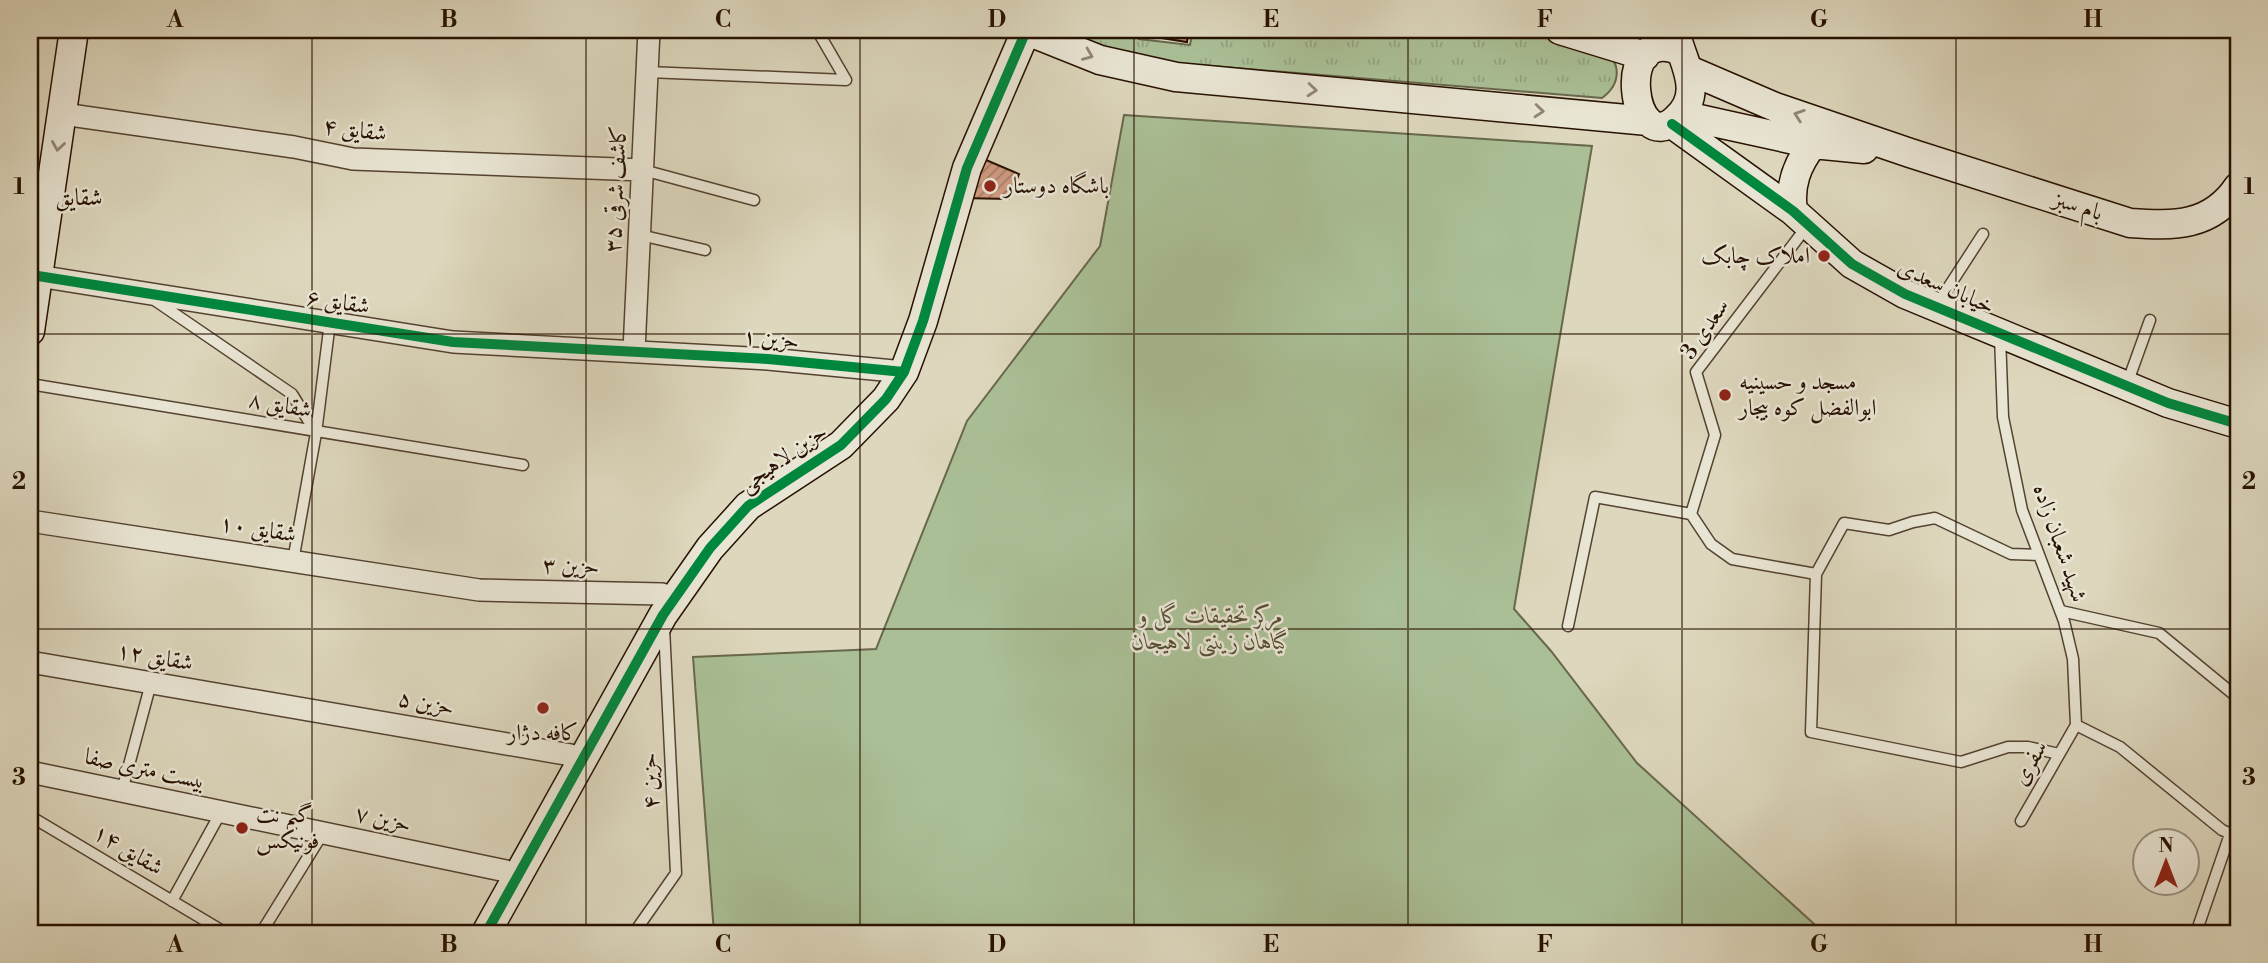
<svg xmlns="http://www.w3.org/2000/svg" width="2268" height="963" font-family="'Libre Bodoni',Amiri,serif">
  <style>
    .green { fill: #aabf96; stroke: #68684c; stroke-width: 2 }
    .park { fill: url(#park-tufts); stroke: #68684c; stroke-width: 2 }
    .building { fill: url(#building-hatch); stroke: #271101; stroke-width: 2 }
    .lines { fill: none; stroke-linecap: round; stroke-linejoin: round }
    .lane-casing { stroke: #544230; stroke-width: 13 }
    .street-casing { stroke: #544230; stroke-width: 24 }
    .secondary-casing { stroke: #271101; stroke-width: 31 }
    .lane { stroke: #e9e5d4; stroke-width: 10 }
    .street { stroke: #e9e5d4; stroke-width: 21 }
    .secondary { stroke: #e9e5d4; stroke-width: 28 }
    .cycleway-casing { stroke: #e9e5d4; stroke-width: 15 }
    .cycleway { stroke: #00873e; stroke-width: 10 }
    .oneway { stroke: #928675 }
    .grid { fill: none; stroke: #271101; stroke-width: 2; stroke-opacity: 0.55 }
    .poi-dot { fill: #8f2418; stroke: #e9e5d4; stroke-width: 2.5 }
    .labels { text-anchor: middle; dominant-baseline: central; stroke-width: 5; stroke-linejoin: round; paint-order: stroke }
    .street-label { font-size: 23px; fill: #271101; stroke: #e9e5d4 }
    .poi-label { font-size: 23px; fill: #271101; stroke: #e9e5d4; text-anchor: start }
    .park-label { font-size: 23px; font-style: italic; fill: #554e35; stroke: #e9e5d4 }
    .neighbourhood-label { font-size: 24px; fill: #271101; stroke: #e9e5d4 }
    .neatline { fill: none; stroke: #271101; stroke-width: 2.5 }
    .grid-label { font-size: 23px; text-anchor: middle; font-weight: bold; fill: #271101 }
  </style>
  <defs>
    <pattern id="park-tufts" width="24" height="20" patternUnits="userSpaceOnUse" patternTransform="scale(1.75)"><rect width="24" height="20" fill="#aabf96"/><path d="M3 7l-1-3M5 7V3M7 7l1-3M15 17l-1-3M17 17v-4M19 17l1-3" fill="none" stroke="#92a380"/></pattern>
    <pattern id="building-hatch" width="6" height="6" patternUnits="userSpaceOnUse" patternTransform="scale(1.75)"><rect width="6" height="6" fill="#cf9a82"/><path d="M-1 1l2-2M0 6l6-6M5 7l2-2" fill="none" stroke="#a87c68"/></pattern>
  </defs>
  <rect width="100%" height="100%" fill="#ddd7bd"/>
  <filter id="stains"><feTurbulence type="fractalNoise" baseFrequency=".00286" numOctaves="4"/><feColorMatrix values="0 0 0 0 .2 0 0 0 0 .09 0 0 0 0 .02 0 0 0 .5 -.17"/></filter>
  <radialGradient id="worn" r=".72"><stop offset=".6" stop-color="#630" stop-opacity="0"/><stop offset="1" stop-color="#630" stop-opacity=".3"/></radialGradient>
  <path class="green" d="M1124,115L1592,146L1514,609L1551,651L1637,763L1824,933H714L693,657L876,649L967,421L1100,246Z"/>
  <path class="park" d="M1057,30H1140L1139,39L1190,45L1193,30H1513L1600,49C1623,61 1621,84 1602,98L1163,62L1112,53Z"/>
  <path class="building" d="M1143,30H1189L1187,42L1142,35Z
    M979,157L1019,174L1009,199L961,198Z"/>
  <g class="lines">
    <defs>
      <path id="lane" d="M817,30L846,80
        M647,72L846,80
        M643,170L754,200
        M640,235L705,250
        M153,299L292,394L316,433
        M1937,305L1983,234
        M2000,336L2003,417L2022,510L2064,621L2073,659L2076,725
        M30,384L523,465
        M2127,384L2150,320
        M1691,514L1715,435L1696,372L1808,225
        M2039,555L2011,554L1935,518L1913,522L1889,530L1844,523L1816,574L1811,732L1961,762L2008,747H2028L2059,754
        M293,561L316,433L330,322
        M2061,611L2159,633L2238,698
        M1568,626L1595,497L1691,514L1711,544L1732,559L1816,574
        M2076,725L2120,747L2222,830L2238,837
        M122,791L151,683
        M30,816L226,933
        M2021,821L2076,725
        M172,901L221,812
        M261,933L323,833
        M634,933L676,873L664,628
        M2196,933L2230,834"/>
      <path id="street" d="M63,114L294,147L353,159L643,170
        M38,276L453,342L768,359L904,372
        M634,351L649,30
        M30,521L479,590L662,594
        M30,662L571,755
        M30,772L506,871"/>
      <path id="secondary" d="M1025,30L1100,60L1176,77L1648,121
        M1560,30L1645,56
        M1675,30C1680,59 1707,92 1676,119C1632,160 1613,24 1678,50
        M1689,70L1775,107L1910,153L2130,223C2174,226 2211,227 2238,187
        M1681,115L1813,144L1864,149
        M1672,124L1793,211L1852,264L1905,294L2168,403L2238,424
        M1793,211C1789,185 1797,164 1813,144
        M30,331L74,30
        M486,933L663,615L710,548L748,506L841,445L886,399L904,372L923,321L967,168L1026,31"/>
    </defs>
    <use href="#lane" class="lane-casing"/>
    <use href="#street" class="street-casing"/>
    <use href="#secondary" class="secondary-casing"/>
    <use href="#lane" class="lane"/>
    <use href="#street" class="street"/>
    <use href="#secondary" class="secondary"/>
    <defs>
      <path id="cycleway" d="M1672,124L1793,211L1852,264L1905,294L2168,403L2238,424
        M38,276L453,342L768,359L904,372
        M486,933L663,615L710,548L748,506L841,445L886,399L904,372L923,321L967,168L1026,31"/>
    </defs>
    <use href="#cycleway" class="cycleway-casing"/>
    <use href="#cycleway" class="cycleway"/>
  </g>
  <defs><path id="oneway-chevron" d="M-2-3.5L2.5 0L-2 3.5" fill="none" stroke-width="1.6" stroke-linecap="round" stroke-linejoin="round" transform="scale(1.75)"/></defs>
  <g class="oneway">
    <use href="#oneway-chevron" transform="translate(1088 55) rotate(22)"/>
    <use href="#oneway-chevron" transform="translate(1312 90) rotate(5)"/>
    <use href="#oneway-chevron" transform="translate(1539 111) rotate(5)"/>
    <use href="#oneway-chevron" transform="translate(1799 115) rotate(-161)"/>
    <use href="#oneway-chevron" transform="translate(58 146) rotate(99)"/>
  </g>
  <path class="grid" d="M312,30V933M586,30V933M860,30V933M1134,30V933M1408,30V933M1682,30V933M1956,30V933M30,334H2238M30,629H2238"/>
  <g class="poi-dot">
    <circle cx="990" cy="186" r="7"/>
    <circle cx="1824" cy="256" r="7"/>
    <circle cx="1725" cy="395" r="7"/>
    <circle cx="543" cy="708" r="7"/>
    <circle cx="242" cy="828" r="7"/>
  </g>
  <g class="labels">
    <g class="street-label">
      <text transform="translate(355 130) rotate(7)">شقایق ۴</text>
      <text transform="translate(616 189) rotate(-87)">کاشف شرقی ۳۵</text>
      <text transform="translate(2078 206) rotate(18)">بام سبز</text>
      <text transform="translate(1946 287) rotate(24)">خیابان سعدی</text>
      <text transform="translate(338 302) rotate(9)">شقایق ۶</text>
      <text transform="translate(1705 329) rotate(-56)">سعدی 3</text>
      <text transform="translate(771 339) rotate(5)">حزین ۱</text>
      <text transform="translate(280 405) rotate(10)">شقایق ۸</text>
      <text transform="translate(783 458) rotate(-35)">حزین لاهیجی</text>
      <text transform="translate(258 529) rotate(9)">شقایق ۱۰</text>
      <text transform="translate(2060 543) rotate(71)">شهید شعبان زاده</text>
      <text transform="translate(571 566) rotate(1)">حزین ۳</text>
      <text transform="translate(155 657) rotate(10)">شقایق ۱۲</text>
      <text transform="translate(426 703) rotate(10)">حزین ۵</text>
      <text transform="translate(2030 763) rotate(-60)">سفری</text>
      <text transform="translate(145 769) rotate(12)">بیست متری صفا</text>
      <text transform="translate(650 781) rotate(-93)">حزین ۴</text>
      <text transform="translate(383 819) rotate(12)">حزین ۷</text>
      <text transform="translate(128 850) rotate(31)">شقایق ۱۴</text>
    </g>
    <g class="poi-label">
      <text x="1004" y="186">باشگاه دوستار</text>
      <text x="1810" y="256" text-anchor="end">املاک چابک</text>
      <text x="1739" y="382">مسجد و حسینیه<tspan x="1739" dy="26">ابوالفضل کوه بیجار</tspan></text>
      <text x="543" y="733" text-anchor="middle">کافه دژار</text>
      <text x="256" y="815">گیم نت<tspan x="256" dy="26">فونیکس</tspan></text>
    </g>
    <g class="park-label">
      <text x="1211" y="616">مرکز تحقیقات گل و<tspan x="1211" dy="26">گیاهان زینتی لاهیجان</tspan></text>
    </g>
    <g class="neighbourhood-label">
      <text x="79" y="198">شقایق</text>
    </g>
  </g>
  <rect width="2268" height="963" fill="none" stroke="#ddd7bd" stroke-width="77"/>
  <g transform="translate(2166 862)"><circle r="33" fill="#e9e5d4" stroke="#9b9080" stroke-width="2"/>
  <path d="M0-5L12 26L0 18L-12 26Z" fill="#8f2418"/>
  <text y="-10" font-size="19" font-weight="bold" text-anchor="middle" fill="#271101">N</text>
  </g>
  <rect x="38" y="38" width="2192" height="887" class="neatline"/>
  <g class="grid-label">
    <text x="175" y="27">A</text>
    <text x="449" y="27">B</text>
    <text x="723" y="27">C</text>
    <text x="997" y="27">D</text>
    <text x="1271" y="27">E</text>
    <text x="1545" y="27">F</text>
    <text x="1819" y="27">G</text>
    <text x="2093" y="27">H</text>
    <text x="19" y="194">1</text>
    <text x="2249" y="194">1</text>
    <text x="19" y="489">2</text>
    <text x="2249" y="489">2</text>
    <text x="19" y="785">3</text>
    <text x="2249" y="785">3</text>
    <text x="175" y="952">A</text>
    <text x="449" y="952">B</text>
    <text x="723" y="952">C</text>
    <text x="997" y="952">D</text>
    <text x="1271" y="952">E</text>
    <text x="1545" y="952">F</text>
    <text x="1819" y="952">G</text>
    <text x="2093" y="952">H</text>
  </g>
  <rect width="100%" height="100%" filter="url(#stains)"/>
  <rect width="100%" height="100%" fill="url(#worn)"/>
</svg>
